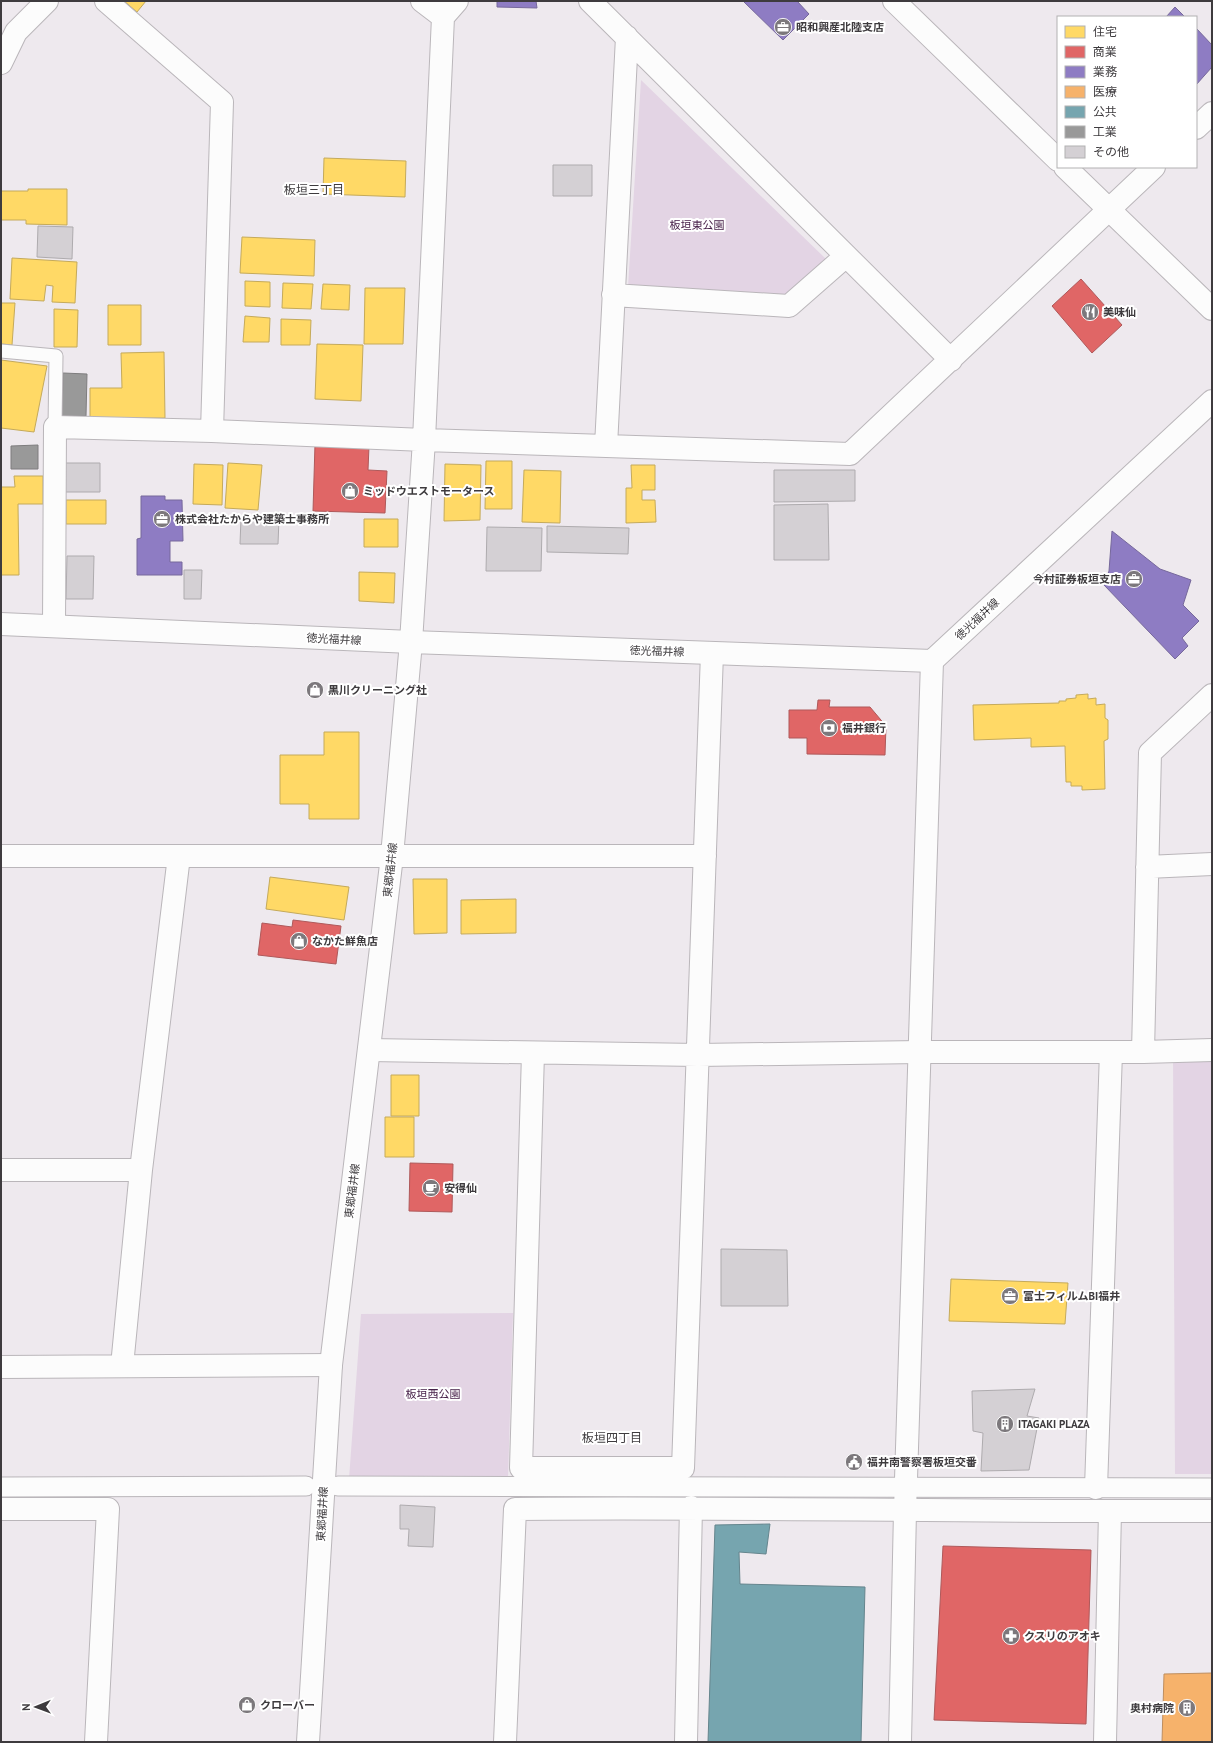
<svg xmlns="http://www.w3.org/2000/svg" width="1213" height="1743" font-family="'PT Sans','Noto Sans JP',sans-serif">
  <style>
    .green { fill: #e3d4e4 }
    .homes { fill: #ffd966; stroke: #c5aa5a }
    .shops { fill: #e06666; stroke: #af595a }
    .offices { fill: #8e7cc3; stroke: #76689b }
    .health { fill: #f6b26b; stroke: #bf8e5e }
    .public { fill: #76a5af; stroke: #65858d }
    .industry { fill: #999; stroke: #7e7d7e }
    .building { fill: #d4d0d4; stroke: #aeabae }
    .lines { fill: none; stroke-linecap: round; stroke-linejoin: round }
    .service-casing { stroke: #bab6ba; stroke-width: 15 }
    .pedestrian-casing { stroke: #bab6ba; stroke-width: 21 }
    .minor-casing { stroke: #bab6ba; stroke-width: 24 }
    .tertiary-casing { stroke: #bab6ba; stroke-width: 24 }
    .secondary-casing { stroke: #bab6ba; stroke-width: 24 }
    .service { stroke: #fcfcfc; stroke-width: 13 }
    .pedestrian { stroke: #fcfcfc; stroke-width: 19 }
    .minor { stroke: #fcfcfc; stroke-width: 22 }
    .tertiary { stroke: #fcfcfc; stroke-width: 22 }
    .secondary { stroke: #fcfcfc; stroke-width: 22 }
    .labels { text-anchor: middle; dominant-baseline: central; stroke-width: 4; stroke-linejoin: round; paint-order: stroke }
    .poi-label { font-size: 11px; font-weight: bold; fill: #3e3b3e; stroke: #fff; text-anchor: start }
    .park-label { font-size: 11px; fill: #472149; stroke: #fff }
    .street-label { font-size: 11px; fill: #3e3b3e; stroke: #fff }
    .neighbourhood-label { font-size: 12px; fill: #3e3b3e; stroke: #fff }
  </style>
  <rect width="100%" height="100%" fill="#eee9ee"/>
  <path class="green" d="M641,80L826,259L789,296L628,287Z
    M1212,1050V1474H1175L1173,1051Z
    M513,1313L508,1478L349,1479L361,1314Z"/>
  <path class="homes" d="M124,1H146L137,12Z
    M324,158L406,161L405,197L323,194Z
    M28,189H67V225L26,224V220H1V191H28Z
    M242,237L315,240L314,276L240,273Z
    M12,258L77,262L75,303L52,302L53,286L46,285L44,301L10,299Z
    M245,281L270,282V307L245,306Z
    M283,283L313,284L311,309L282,308Z
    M323,284L350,285L349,310L321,309Z
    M365,288H405L403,344H364Z
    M1,303H15L12,345L1,344Z
    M108,305H141V345H108Z
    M54,309L78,310L77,347H54Z
    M245,316L270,318L269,342H243Z
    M281,319L311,320L310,345H281Z
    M317,344L363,345L361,401L315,399Z
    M164,352L165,418H90V388H122L121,353Z
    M1,360L47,366L34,432L1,428Z
    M486,461H512V509H485Z
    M228,463L262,465L258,510L225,508Z
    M194,464L223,465L222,505L193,504Z
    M445,464L481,465L480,520L444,521Z
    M631,465H655V490H642V500H655L656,522L626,523V488H632Z
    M524,470L561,471L560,523L522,522Z
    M14,476H43V504H18L19,575H1V487H15Z
    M66,500H106V524H66Z
    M364,519H398V547H364Z
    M359,572L395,573L394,603L359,601Z
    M1088,694V699L1096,698V705L1105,704V718L1108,720V739L1104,741L1105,789L1082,790V786H1071V782H1066L1065,746L1031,747V738L974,740L973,705L1059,703V701H1066V699L1076,698V695Z
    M324,732H359V819H309V804H280V755H324Z
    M270,877L349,887L344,920L266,909Z
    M413,879H447V933L414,934Z
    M516,899V933L461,934V900Z
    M391,1075H419V1116H391Z
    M385,1117H414V1157H385Z
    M951,1279L1068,1283L1065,1324L949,1321Z"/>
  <path class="shops" d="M1081,279L1122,325L1092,353L1052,306Z
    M315,444L369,446L368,470L387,471L385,513L313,511Z
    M818,700H830L829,707H870L886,726L885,755L807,754V738H789V710H817Z
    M293,920L341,926L336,964L258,955L262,923L292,927Z
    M410,1163L453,1164L452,1212L409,1211Z
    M943,1546L1091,1550L1086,1724L934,1720Z"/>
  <path class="offices" d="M497,1H536L537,8L497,7Z
    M743,1H797L809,14L783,40Z
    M1175,7L1185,17H1166Z
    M1196,28L1212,45V67L1196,85Z
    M141,496H165V500H182L183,541H170V562H182V575H137V539L141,538Z
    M1112,531L1160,569L1191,580L1183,605L1199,621L1182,638L1188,646L1175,659L1104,585L1109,571Z"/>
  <path class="health" d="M1212,1673V1742H1162L1164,1674Z"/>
  <path class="public" d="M770,1524L766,1554L739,1552L740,1584L865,1587L861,1742H708L715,1525Z"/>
  <path class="industry" d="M63,373L87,374L86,416H62Z
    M38,445V469H11V446Z"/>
  <path class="building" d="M553,165H592V196H553Z
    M38,226L73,227L72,259L37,257Z
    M65,463H100V492H65Z
    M774,470H855V501L774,502Z
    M828,504L829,560H774V505Z
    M241,518L279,519L278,544H240Z
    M547,526L629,528L628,554L547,552Z
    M487,527L542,528L541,571H486Z
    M67,556H94L93,599H66Z
    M184,570H202L201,599H184Z
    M721,1249L787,1250L788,1306H721Z
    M1035,1389L1027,1416L1039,1418L1029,1470L981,1471L983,1433L973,1431L972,1391Z
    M400,1505L435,1507L433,1547L408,1546L409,1529H400Z"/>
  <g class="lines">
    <defs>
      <path id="service" d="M1,351L56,356L55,427"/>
      <path id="pedestrian" d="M338,1486L1212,1488
        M1,1487L306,1486"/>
      <path id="minor" d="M106,1L222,102L212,431L424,440L850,454L1154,167
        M422,1L443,17
        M590,1L951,360
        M894,1L1058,160
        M1,63L16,32L47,1
        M1196,128L1212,113
        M1065,167L1212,309
        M613,295L789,306L846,256
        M606,446L627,37
        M54,626L55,427L212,431
        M411,642L424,440L443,17L457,1
        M1,856H705
        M1147,867L1212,864
        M369,1050L698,1055L920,1052H1143L1212,1050
        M1143,1052L1150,753L1212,695
        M533,1053L521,1468H683L712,653
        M1,1170H141
        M122,1366L141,1170L179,856
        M1,1367L331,1365
        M1096,1488L1111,1052
        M1,1509H108L96,1742
        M505,1742L515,1509C748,1507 980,1512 1212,1511
        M686,1742L691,1507
        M1105,1742L1110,1511"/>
      <path id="tertiary" d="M900,1742L905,1511L932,661"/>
      <path id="secondary" d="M1,624L411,642L932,661L1212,401
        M308,1742L331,1365L392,856L411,642"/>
    </defs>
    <use href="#service" class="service-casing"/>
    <use href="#pedestrian" class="pedestrian-casing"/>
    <use href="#minor" class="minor-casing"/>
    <use href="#tertiary" class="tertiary-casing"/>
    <use href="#secondary" class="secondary-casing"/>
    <use href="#service" class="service"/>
    <use href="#pedestrian" class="pedestrian"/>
    <use href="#minor" class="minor"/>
    <use href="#tertiary" class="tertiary"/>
    <use href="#secondary" class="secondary"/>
  </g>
  <defs>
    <symbol id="office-disc" viewBox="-11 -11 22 22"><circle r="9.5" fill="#7c787c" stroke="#fff"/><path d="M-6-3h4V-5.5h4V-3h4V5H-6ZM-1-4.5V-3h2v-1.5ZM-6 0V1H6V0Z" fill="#fff"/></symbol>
    <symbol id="restaurant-disc" viewBox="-11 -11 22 22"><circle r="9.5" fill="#7c787c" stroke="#fff"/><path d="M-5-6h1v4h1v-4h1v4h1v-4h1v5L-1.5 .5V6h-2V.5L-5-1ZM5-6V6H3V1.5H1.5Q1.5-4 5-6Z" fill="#fff"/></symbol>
    <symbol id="shop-disc" viewBox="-11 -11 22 22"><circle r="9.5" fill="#7c787c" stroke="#fff"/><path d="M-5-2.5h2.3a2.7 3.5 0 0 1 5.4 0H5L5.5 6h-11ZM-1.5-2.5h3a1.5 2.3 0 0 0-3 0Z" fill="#fff"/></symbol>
    <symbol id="bank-disc" viewBox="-11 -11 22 22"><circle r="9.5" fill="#7c787c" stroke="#fff"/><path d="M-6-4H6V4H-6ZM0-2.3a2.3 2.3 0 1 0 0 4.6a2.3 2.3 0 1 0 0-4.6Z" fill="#fff"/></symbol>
    <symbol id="cafe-disc" viewBox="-11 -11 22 22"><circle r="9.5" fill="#7c787c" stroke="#fff"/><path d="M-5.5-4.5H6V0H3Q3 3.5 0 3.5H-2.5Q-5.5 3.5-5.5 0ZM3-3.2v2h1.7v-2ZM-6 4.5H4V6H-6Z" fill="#fff"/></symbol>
    <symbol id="building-disc" viewBox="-11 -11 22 22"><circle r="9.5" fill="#7c787c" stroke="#fff"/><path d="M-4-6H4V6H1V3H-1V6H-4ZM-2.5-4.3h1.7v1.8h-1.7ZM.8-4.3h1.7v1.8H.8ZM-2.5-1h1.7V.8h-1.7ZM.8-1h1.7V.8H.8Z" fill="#fff"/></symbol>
    <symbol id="civic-disc" viewBox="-11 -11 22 22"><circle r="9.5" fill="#7c787c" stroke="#fff"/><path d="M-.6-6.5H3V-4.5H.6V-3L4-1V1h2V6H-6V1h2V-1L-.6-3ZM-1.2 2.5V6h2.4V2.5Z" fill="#fff"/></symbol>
    <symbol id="pharmacy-disc" viewBox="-11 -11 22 22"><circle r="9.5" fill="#7c787c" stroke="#fff"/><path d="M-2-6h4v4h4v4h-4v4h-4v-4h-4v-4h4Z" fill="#fff"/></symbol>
  </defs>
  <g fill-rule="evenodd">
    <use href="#office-disc" x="773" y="17" width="20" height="20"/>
    <use href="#restaurant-disc" x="1080" y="302" width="20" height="20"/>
    <use href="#shop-disc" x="340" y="481" width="20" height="20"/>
    <use href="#office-disc" x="152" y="509" width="20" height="20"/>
    <use href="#office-disc" x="1124" y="569" width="20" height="20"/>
    <use href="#shop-disc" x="305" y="680" width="20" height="20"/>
    <use href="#bank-disc" x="819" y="718" width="20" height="20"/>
    <use href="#shop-disc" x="289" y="931" width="20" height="20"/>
    <use href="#cafe-disc" x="421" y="1178" width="20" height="20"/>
    <use href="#office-disc" x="1000" y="1286" width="20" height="20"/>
    <use href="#building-disc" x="995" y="1414" width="20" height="20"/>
    <use href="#civic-disc" x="844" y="1452" width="20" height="20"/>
    <use href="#pharmacy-disc" x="1001" y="1626" width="20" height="20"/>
    <use href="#shop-disc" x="237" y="1695" width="20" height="20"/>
    <use href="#building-disc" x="1177" y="1698" width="20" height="20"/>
  </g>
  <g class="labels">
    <g class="poi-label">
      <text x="796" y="27">昭和興産北陸支店</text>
      <text x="1103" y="312">美味仙</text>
      <text x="363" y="491">ミッドウエストモータース</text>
      <text x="175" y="519">株式会社たからや建築士事務所</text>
      <text x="1121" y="579" text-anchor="end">今村証券板垣支店</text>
      <text x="328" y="690">黒川クリーニング社</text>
      <text x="842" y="728">福井銀行</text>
      <text x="312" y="941">なかた鮮魚店</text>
      <text x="444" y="1188">安得仙</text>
      <text x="1023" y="1296">富士フィルムBI福井</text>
      <text x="1018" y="1424">ITAGAKI PLAZA</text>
      <text x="867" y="1462">福井南警察署板垣交番</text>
      <text x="1024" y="1636">クスリのアオキ</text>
      <text x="260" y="1705">クローバー</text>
      <text x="1174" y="1708" text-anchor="end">奥村病院</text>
    </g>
    <g class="park-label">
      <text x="697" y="225">板垣東公園</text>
      <text x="433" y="1394">板垣西公園</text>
    </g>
    <g class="street-label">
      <text transform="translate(977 619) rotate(-43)">徳光福井線</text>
      <text transform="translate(334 639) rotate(3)">徳光福井線</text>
      <text transform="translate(657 651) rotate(2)">徳光福井線</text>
      <text transform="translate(390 870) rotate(-84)">東郷福井線</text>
      <text transform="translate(352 1191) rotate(-83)">東郷福井線</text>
      <text transform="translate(322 1514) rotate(-87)">東郷福井線</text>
    </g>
    <g class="neighbourhood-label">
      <text x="314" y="189">板垣三丁目</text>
      <text x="612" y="1437">板垣四丁目</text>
    </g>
  </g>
  <rect width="1213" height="1743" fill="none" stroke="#3e3b3e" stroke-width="4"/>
  <rect x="1057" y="16" width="140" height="152" fill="#ffffff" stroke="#b2b1b2"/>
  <rect x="1065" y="26" width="20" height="12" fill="#ffd966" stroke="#b2b1b2"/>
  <text x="1093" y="36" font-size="12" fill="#3e3b3e">住宅</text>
  <rect x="1065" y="46" width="20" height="12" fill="#e06666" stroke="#b2b1b2"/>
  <text x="1093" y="56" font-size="12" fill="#3e3b3e">商業</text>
  <rect x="1065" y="66" width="20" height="12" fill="#8e7cc3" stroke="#b2b1b2"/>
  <text x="1093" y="76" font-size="12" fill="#3e3b3e">業務</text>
  <rect x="1065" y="86" width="20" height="12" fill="#f6b26b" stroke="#b2b1b2"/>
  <text x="1093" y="96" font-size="12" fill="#3e3b3e">医療</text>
  <rect x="1065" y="106" width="20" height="12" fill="#76a5af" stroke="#b2b1b2"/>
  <text x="1093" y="116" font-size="12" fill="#3e3b3e">公共</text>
  <rect x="1065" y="126" width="20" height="12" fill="#999999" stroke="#b2b1b2"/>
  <text x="1093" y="136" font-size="12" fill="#3e3b3e">工業</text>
  <rect x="1065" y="146" width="20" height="12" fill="#d4d0d4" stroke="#b2b1b2"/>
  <text x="1093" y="156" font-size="12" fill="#3e3b3e">その他</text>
  <g transform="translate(36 1707) rotate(269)" stroke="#ffffff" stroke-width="3" paint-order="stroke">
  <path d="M0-3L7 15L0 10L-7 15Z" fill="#3e3b3e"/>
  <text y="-6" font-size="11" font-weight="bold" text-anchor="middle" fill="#3e3b3e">N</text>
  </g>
</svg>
